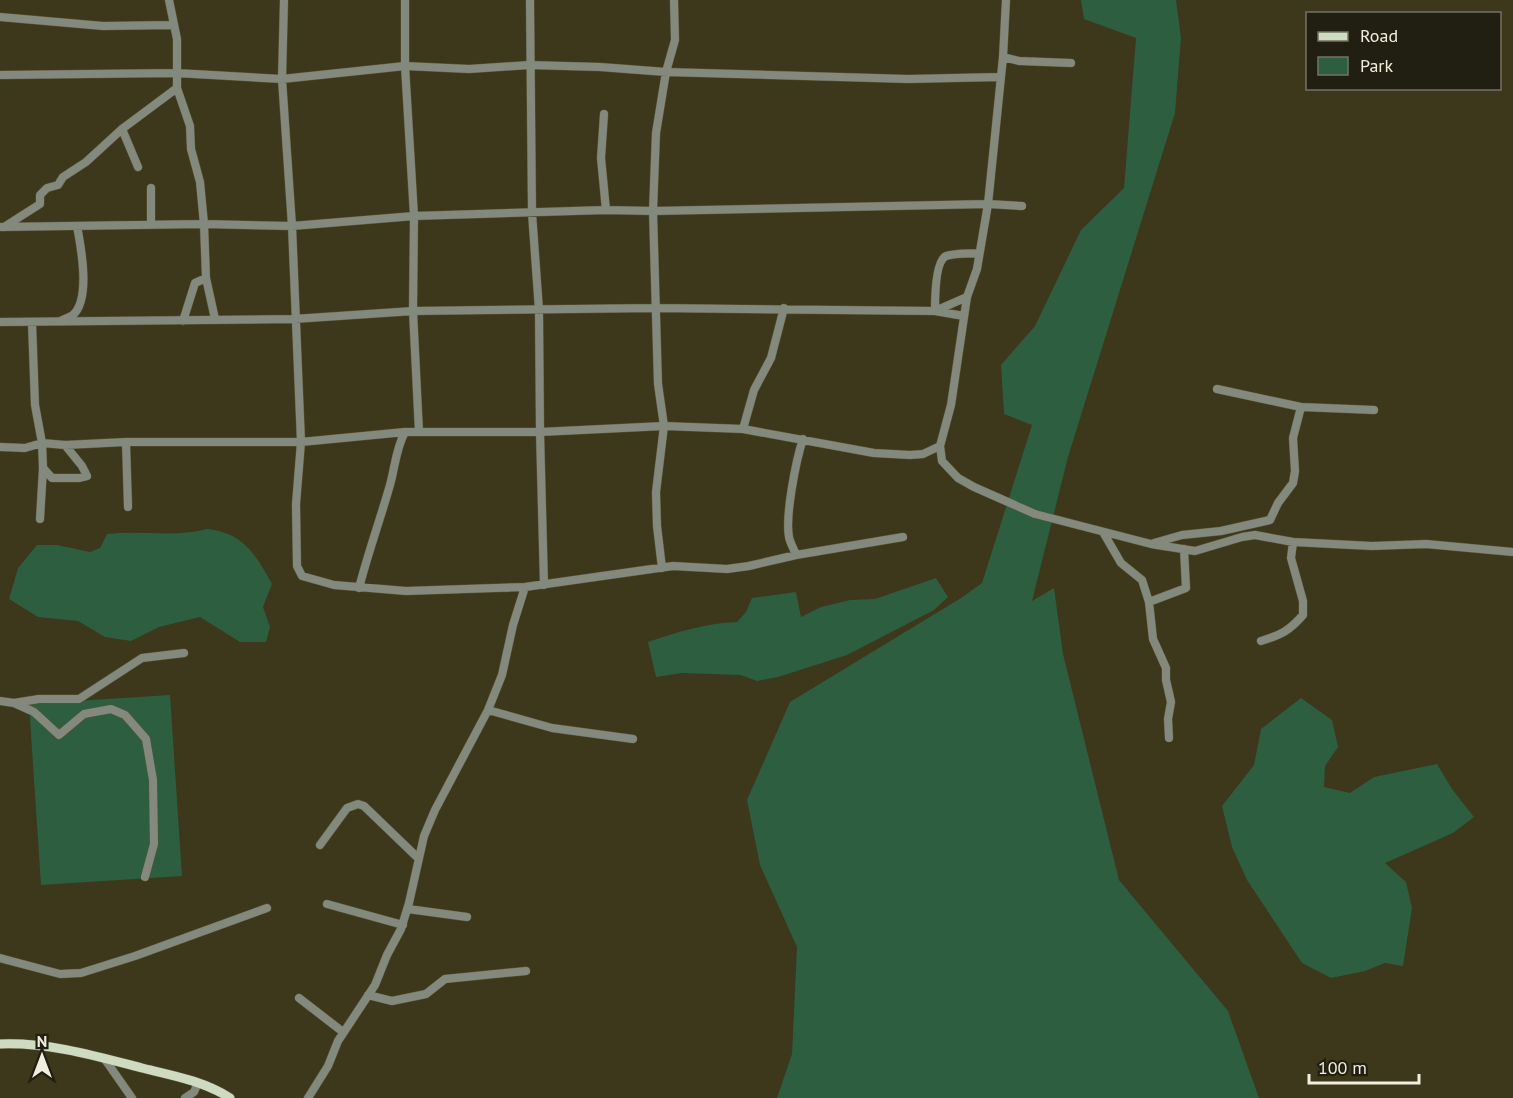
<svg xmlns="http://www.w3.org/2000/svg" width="1513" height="1098" font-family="'PT Sans',sans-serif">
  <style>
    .green { fill: #2d5e3f }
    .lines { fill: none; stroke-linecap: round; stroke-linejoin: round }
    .minor-casing { stroke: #5a543a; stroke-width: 9 }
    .major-casing { stroke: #5a543a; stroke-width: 10 }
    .minor { stroke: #83897c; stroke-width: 8 }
    .major { stroke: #cedbc1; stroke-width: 9 }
  </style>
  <rect width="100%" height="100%" fill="#3d371b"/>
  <path class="green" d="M1081,0H1176L1181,38L1175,113L1068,457L1032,601L1054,588L1063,654L1119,880L1228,1011L1259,1098H777L792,1054L797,947L760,865L747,800L790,702L961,598L982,583L1032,425L1004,414L1001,365L1035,326L1081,230L1124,188L1136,38L1084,19Z
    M207,529C244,533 255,554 272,584L263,607L270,627L266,642H240L200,617L159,627L131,641L105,637L78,621L38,617L9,599L18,568L37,545H57L90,552L100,548L107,534C140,530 174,538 207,529Z
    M936,578L948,597L934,610L847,655L778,677L757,681L741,675L682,673L656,677L648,642C678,632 705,623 737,622L746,612L752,598L796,592L801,617L821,607L850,600L875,599Z
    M170,695L182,876L41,885L29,704Z
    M1301,698L1332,720L1338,747L1325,766L1324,787L1350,793L1374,777L1437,764L1452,789L1474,817L1453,833L1385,863L1406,882L1412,908L1403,966L1385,963L1365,971L1331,978L1302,963L1247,880L1232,847L1222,806L1254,765L1261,729Z"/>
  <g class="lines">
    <defs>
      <path id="minor" d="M284,0L282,79L292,226L301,442L296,504L297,566L302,576L334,585L406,591L525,587L673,566L727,569L749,566L796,555L903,537
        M405,0V66L414,216L413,311L419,432
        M530,0L532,213L539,310L540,432L544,585
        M0,17L103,26L173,25
        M1003,57L1019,61L1071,63
        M0,75L176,73L282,79L405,66L469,69L529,65L600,67L666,72L908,79L1000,77
        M177,88L190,126L191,149L200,182L204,224L206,278L215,319
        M604,114L601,158L606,210
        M122,129L138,167
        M151,225V188
        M0,227L204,224L292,226L414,216L606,210L653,211L988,204L1022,206
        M4,227L40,204V195L47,188L58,185L63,177L86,162L122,129L177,88V39L169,0
        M964,316L935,311C935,300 935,261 946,256C955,253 969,254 979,253
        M60,321C64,319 70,317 73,315C91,299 81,247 77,226
        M183,321L195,283L206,278
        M0,322L294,319L413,311L655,308L935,311L967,297
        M32,323L35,405L42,443L43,468L40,519
        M1217,389L1301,407L1374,410
        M743,429L754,390L771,358L784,308
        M126,442L128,507
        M940,446L942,461L958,478L974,487L1035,514L1151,544L1195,551L1242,537L1255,535L1293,542L1372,546L1426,544L1513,552
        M0,447L25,448L42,443L65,445L126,442H301L405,432H540L664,426L743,429L874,453L910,455L923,454L940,446L951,405L967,297L977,269L988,204L1003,57L1006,0
        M43,468L52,478H79L87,476L82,466L65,445
        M1103,532L1121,563L1142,580L1149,602L1153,639L1166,668V680L1171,702L1168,719L1169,738
        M1154,543L1182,535L1221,531L1270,520L1278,503L1293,483L1295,471L1293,438L1301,407
        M796,555C794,549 790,543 789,537C785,516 796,460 803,439
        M662,568L657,526L656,492L664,426L658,384L653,211L656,133L666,72L675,40L674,0
        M359,588C368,553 380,520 390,485C395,467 396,448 405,432
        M1149,602L1186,588L1184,549
        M1261,641C1281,635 1289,631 1303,615V601L1291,558L1293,542
        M0,701L14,703L39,699H79L142,658L184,653
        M14,703L34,712L59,735L84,714L111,709L125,715L146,739L153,780L154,844L145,877
        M488,710L552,728L633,739
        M320,845L347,808L358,804L364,806L418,858
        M327,904L403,925
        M408,909L467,917
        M0,958L60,974L81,973L135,956L267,908
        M368,995L392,1001L426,994L445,979L526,971
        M299,998L343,1032
        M104,1058L132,1098
        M185,1098L194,1092L198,1083
        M308,1098L328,1066L338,1041L375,985L387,955L401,929L409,903L424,836L435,810L488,710L502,675L513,625L525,587"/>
      <path id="major" d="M0,1044C48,1042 96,1056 142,1068C171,1075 204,1081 230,1098"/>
    </defs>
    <use href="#minor" class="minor-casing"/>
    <use href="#major" class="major-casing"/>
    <use href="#minor" class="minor"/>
    <use href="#major" class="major"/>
  </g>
  <rect x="1306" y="12" width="195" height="78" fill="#211f12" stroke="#757264" stroke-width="1.5"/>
  <rect x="1318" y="32" width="30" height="9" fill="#cedbc1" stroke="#757264" stroke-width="1.5"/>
  <text x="1360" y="42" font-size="18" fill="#f2eede">Road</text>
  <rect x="1318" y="57" width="30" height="18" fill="#2d5e3f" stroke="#757264" stroke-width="1.5"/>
  <text x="1360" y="72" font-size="18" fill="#f2eede">Park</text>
  <g transform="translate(42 1056)" stroke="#211f12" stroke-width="4.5" paint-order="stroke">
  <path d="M0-4.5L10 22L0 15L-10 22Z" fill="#f2eede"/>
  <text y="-9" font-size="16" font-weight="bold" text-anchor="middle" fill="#f2eede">N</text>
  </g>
  <path d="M1309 1074v9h110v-9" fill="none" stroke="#f2eede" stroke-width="3"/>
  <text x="1318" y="1074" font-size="18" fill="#f2eede" stroke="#211f12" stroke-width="4.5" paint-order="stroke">100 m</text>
</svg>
